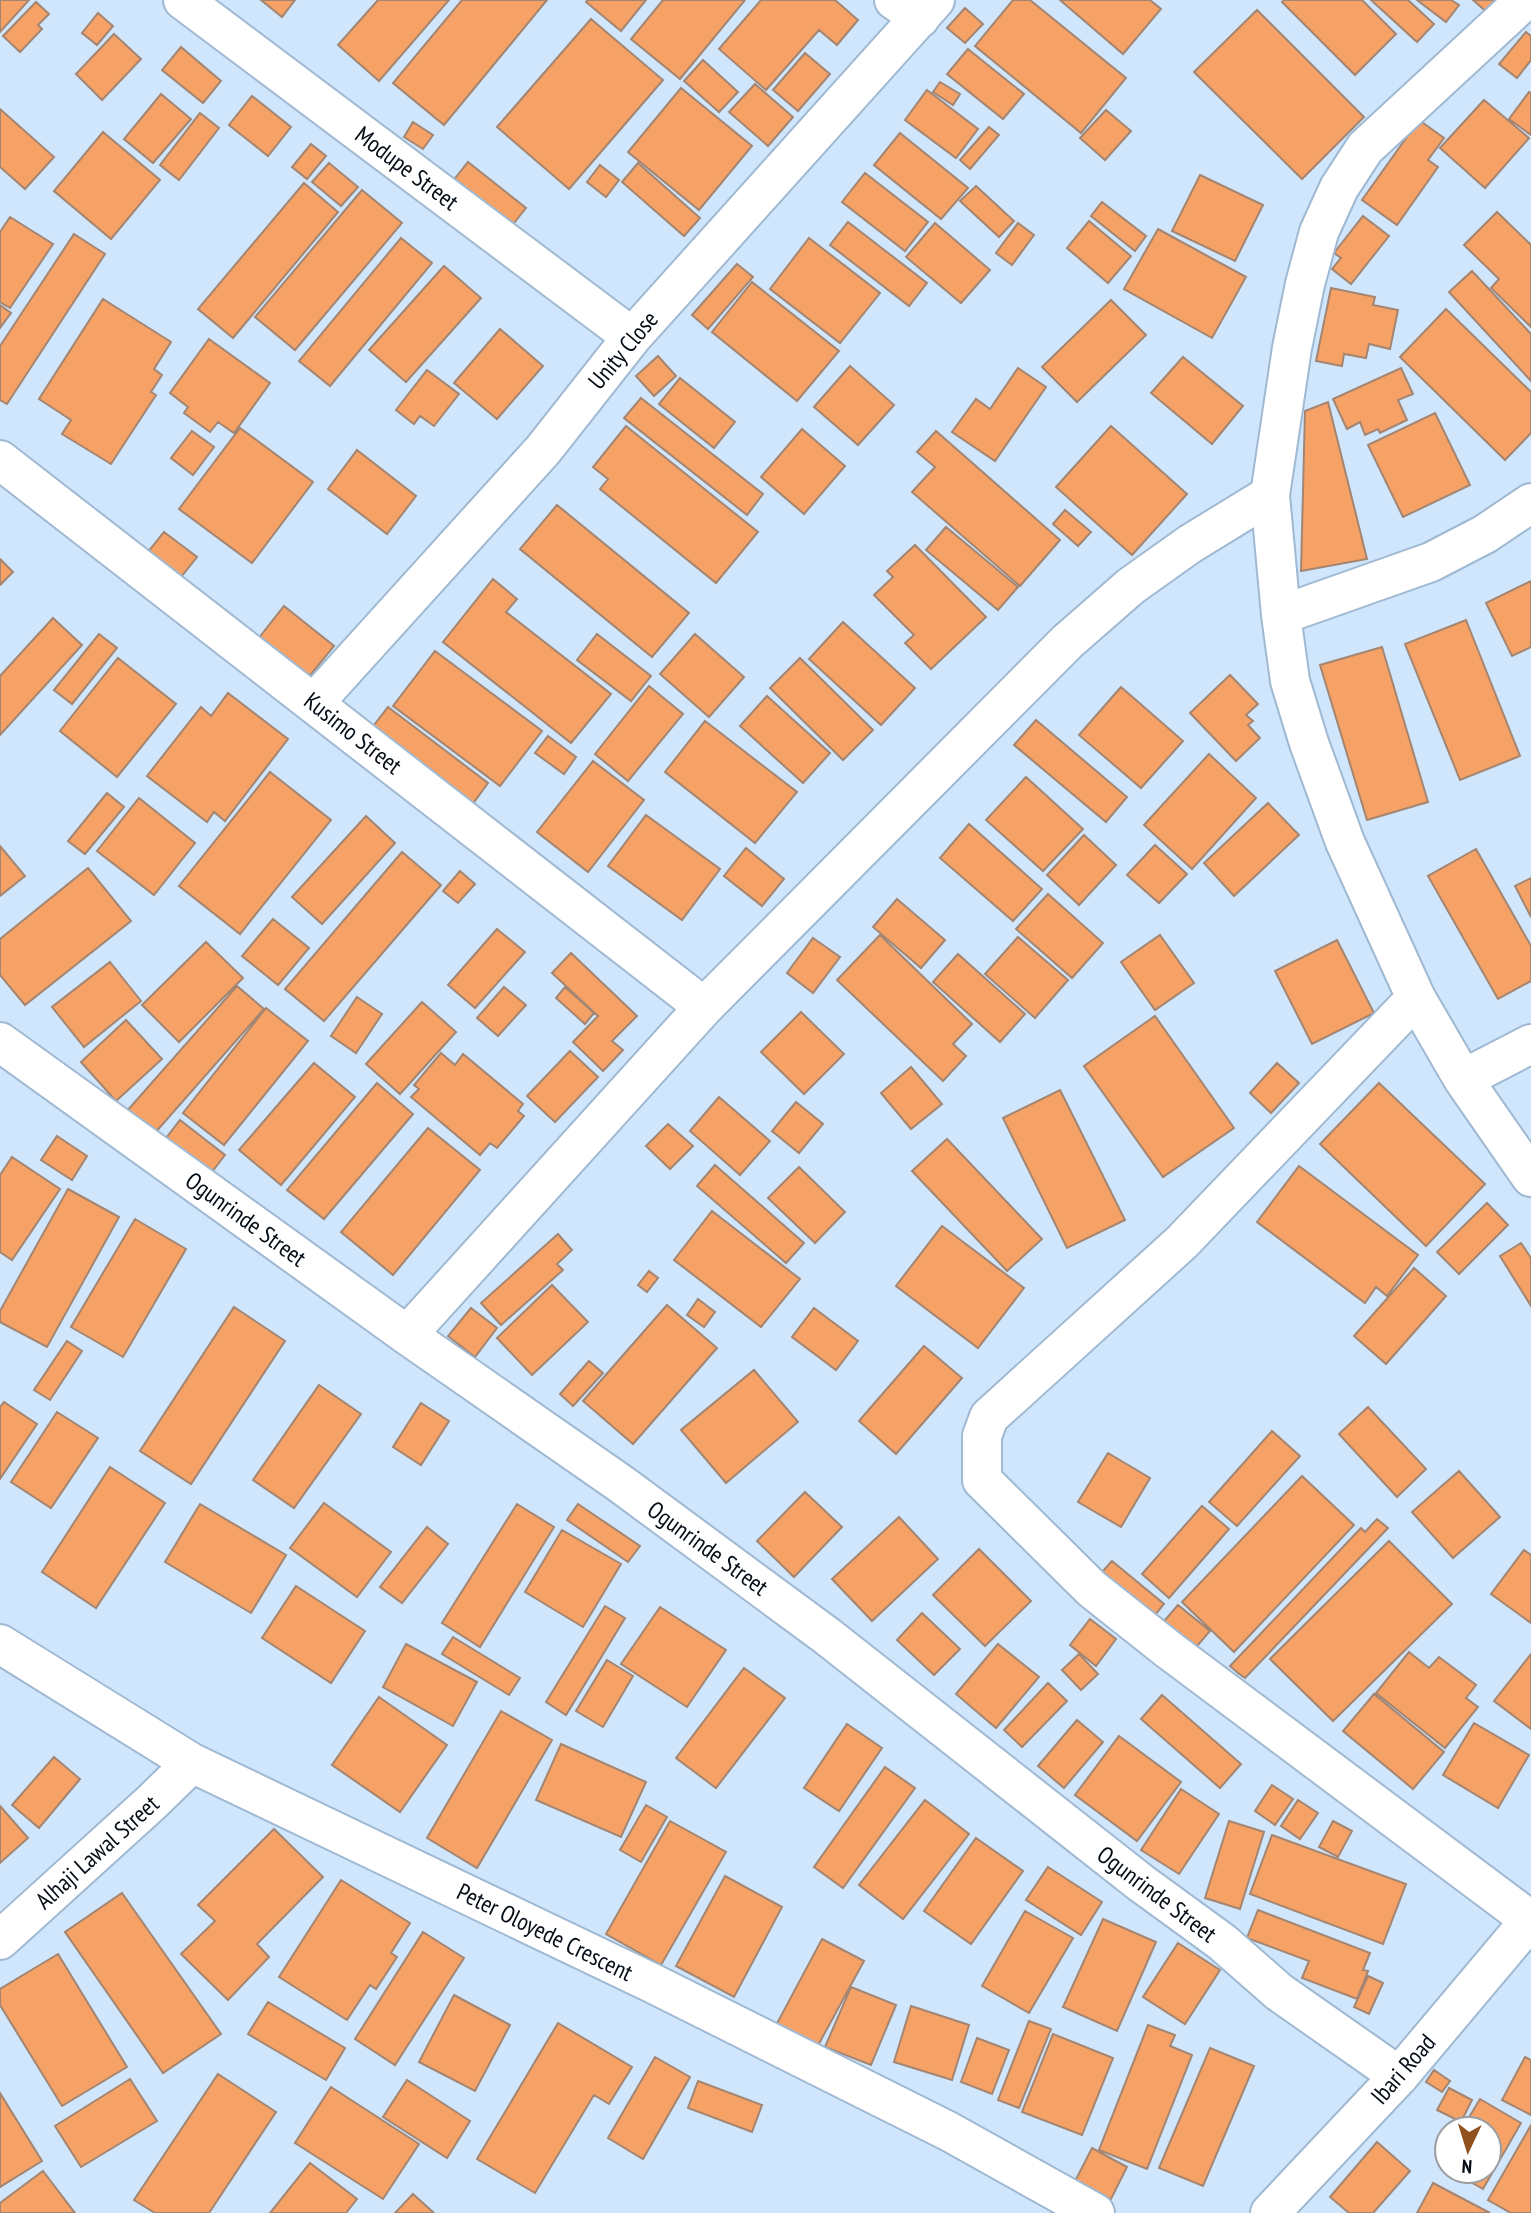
<svg xmlns="http://www.w3.org/2000/svg" width="1531" height="2213" font-family="'PT Sans Narrow',sans-serif">
  <style>
    .building { fill: #f6a266; stroke: #a38571; stroke-width: 2 }
    .lines { fill: none; stroke-linecap: round; stroke-linejoin: round }
    .minor-casing { stroke: #9fb9d3; stroke-width: 42 }
    .tertiary-casing { stroke: #9fb9d3; stroke-width: 42 }
    .minor { stroke: #fff; stroke-width: 38 }
    .tertiary { stroke: #fff; stroke-width: 38 }
    .labels { text-anchor: middle; dominant-baseline: central; stroke-width: 5; stroke-linejoin: round; paint-order: stroke }
    .street-label { font-size: 24px; fill: #040c15; stroke: #fff }
  </style>
  <rect width="100%" height="100%" fill="#d0e6fc"/>
  <path class="building" d="M0,0H29L0,32Z
    M261,0H295L282,17Z
    M378,0H449L379,81L338,45Z
    M462,0H547L444,125L393,83Z
    M588,0H646L621,31L586,2Z
    M663,0H745L680,79L631,39Z
    M761,0H835L858,20L837,45L819,30L766,90L719,49Z
    M1013,0H1030L1126,78L1081,133L975,46Z
    M1060,0H1150L1161,9L1123,54Z
    M1284,0H1362L1396,34L1355,75L1282,2Z
    M1371,0H1408L1434,24L1417,42Z
    M1417,0H1451L1459,5L1446,22Z
    M1473,0H1504L1490,15Z
    M36,2L49,14L38,25L42,29L20,52L3,36Z
    M965,8L983,24L965,43L947,28Z
    M1257,10L1364,117L1302,179L1194,72Z
    M98,13L113,26L97,45L82,33Z
    M591,19L663,80L569,189L497,127Z
    M1526,32L1531,36V60L1517,78L1499,64Z
    M114,34L141,59L102,100L76,74Z
    M181,47L221,81L203,103L162,70Z
    M968,49L1024,94L1003,119L947,74Z
    M805,53L830,74L798,111L773,90Z
    M703,60L738,92L719,112L684,81Z
    M940,82L960,94L953,105L933,92Z
    M755,84L793,117L768,146L729,112Z
    M681,88L752,146L699,210L628,152Z
    M927,90L978,129L956,158L905,120Z
    M1529,92L1531,93V135L1509,119Z
    M161,94L191,119L153,163L124,139Z
    M252,96L291,127L268,156L229,125Z
    M1484,100L1529,138L1485,188L1440,148Z
    M0,109L54,157L25,189L0,167Z
    M1106,110L1131,131L1105,160L1080,138Z
    M200,113L219,128L179,180L160,165Z
    M1419,120L1444,138L1428,160L1438,167L1397,225L1362,200Z
    M413,122L433,135L423,149L404,137Z
    M989,127L999,135L970,169L960,160Z
    M103,132L160,180L111,239L54,191Z
    M900,133L968,188L941,219L874,165Z
    M311,144L326,156L307,179L292,167Z
    M468,162L526,208L506,233L449,186Z
    M329,163L358,187L341,206L312,182Z
    M638,163L700,218L684,236L622,182Z
    M600,165L619,180L606,197L587,182Z
    M865,173L928,222L905,251L842,202Z
    M1200,175L1263,205L1235,261L1172,231Z
    M304,183L338,212L233,338L198,309Z
    M976,186L1014,221L999,237L960,201Z
    M362,190L402,223L295,350L255,317Z
    M1102,202L1146,236L1135,251L1091,216Z
    M1497,212L1531,245V327L1491,288L1499,279L1464,245Z
    M1363,216L1389,236L1351,284L1332,269L1341,258L1334,253Z
    M10,217L53,244L10,308L0,302V232Z
    M1089,221L1131,256L1108,283L1067,248Z
    M848,222L927,283L909,306L830,245Z
    M935,223L990,270L961,303L906,257Z
    M1018,223L1034,235L1012,265L996,253Z
    M1158,229L1246,277L1212,338L1124,289Z
    M74,234L105,254L7,404L0,400V346Z
    M401,238L432,263L330,386L299,361Z
    M809,238L880,293L840,343L770,289Z
    M737,264L753,277L708,329L692,315Z
    M444,266L481,298L406,382L369,350Z
    M1472,271L1531,334V381L1449,292Z
    M752,282L839,351L797,401L712,332Z
    M1331,288L1375,297L1373,305L1398,310L1390,349L1369,344L1366,358L1344,354L1342,366L1316,361Z
    M103,299L171,342L154,369L162,375L151,392L156,395L111,464L62,434L71,420L39,399Z
    M1111,300L1146,335L1077,402L1042,367Z
    M0,305L11,313L0,328Z
    M1446,309L1531,392V433L1505,460L1400,357Z
    M500,329L543,366L497,419L454,383Z
    M209,339L270,383L234,433L218,422L210,432L184,413L188,407L170,393Z
    M658,356L676,376L654,396L636,376Z
    M1183,357L1243,406L1212,444L1151,393Z
    M850,366L894,405L858,445L814,407Z
    M1018,368L1046,387L995,461L952,432L976,399L990,409Z
    M1401,368L1413,394L1398,400L1407,420L1380,433L1378,429L1365,435L1360,422L1347,429L1333,399Z
    M427,370L459,394L434,426L420,416L414,424L396,410Z
    M680,378L735,422L714,448L659,404Z
    M641,398L763,494L747,515L624,418Z
    M1328,402L1367,559L1301,571L1305,411Z
    M1435,413L1470,485L1403,517L1368,445Z
    M626,426L758,532L716,583L600,489L608,479L593,467Z
    M1111,426L1187,494L1132,555L1056,487Z
    M240,428L313,482L252,563L179,509Z
    M802,429L845,466L804,514L761,477Z
    M192,431L214,447L193,475L171,458Z
    M936,431L1060,540L1020,586L912,492L935,467L917,452Z
    M357,450L416,496L387,534L328,489Z
    M557,505L689,613L652,657L520,549Z
    M1065,510L1091,532L1078,546L1053,524Z
    M946,527L1018,587L998,610L926,550Z
    M164,532L197,557L173,587L140,562Z
    M915,545L986,617L931,669L905,643L914,635L874,595L893,577L887,571Z
    M0,559L13,572L0,585Z
    M493,579L517,599L506,612L611,694L571,743L443,642Z
    M1531,581V647L1512,656L1486,603Z
    M284,606L334,646L308,678L258,639Z
    M53,618L82,645L0,735V676Z
    M1466,620L1520,756L1460,780L1405,644Z
    M843,622L915,688L881,725L809,659Z
    M99,634L117,648L72,704L54,690Z
    M597,634L651,676L631,701L577,660Z
    M695,634L744,677L709,717L660,674Z
    M1382,647L1428,802L1367,820L1320,665Z
    M435,651L542,731L500,786L393,706Z
    M118,658L176,704L117,777L60,731Z
    M800,658L873,730L843,760L770,688Z
    M1230,675L1258,704L1246,715L1253,721L1248,725L1260,738L1236,761L1190,713Z
    M649,686L683,714L628,781L595,754Z
    M1121,687L1183,741L1141,788L1079,735Z
    M228,693L288,739L225,821L214,812L207,822L147,776L201,707L211,716Z
    M767,696L830,753L803,783L740,726Z
    M388,707L488,783L472,805L371,729Z
    M1036,720L1127,797L1106,822L1014,745Z
    M705,721L797,792L755,843L665,772Z
    M548,736L576,757L564,774L535,753Z
    M1209,754L1256,798L1192,869L1144,825Z
    M593,761L644,800L588,872L537,832Z
    M270,772L331,820L240,934L179,886Z
    M1026,777L1083,829L1043,871L986,820Z
    M107,793L124,807L85,854L68,841Z
    M139,798L195,843L154,895L97,851Z
    M1268,803L1299,835L1234,896L1204,863Z
    M646,815L720,869L682,920L608,866Z
    M366,816L395,843L322,924L292,897Z
    M969,824L1042,889L1013,921L940,858Z
    M1084,835L1116,865L1079,905L1047,875Z
    M1155,845L1187,874L1159,903L1127,875Z
    M0,846L25,876L0,896Z
    M746,848L784,879L762,906L724,876Z
    M1476,849L1531,946V981L1498,999L1428,876Z
    M402,852L441,885L324,1021L285,989Z
    M88,868L131,921L25,1005L0,975V939Z
    M460,871L475,884L458,903L443,891Z
    M1531,878V917L1515,886Z
    M1048,894L1103,943L1072,978L1016,929Z
    M897,899L945,940L921,968L873,927Z
    M273,919L309,948L278,985L242,956Z
    M497,929L525,952L475,1008L448,985Z
    M880,935L972,1024L953,1044L966,1056L943,1081L837,980Z
    M1160,935L1194,983L1155,1010L1121,962Z
    M1018,937L1068,980L1035,1018L985,974Z
    M813,938L840,957L813,993L787,973Z
    M1337,940L1374,1013L1312,1044L1275,971Z
    M206,942L243,978L179,1042L142,1005Z
    M571,953L637,1016L612,1041L623,1050L603,1071L573,1042L598,1016L552,973Z
    M958,954L1025,1014L1000,1042L933,982Z
    M110,962L141,1001L84,1047L52,1007Z
    M237,986L264,1009L154,1134L127,1111Z
    M504,987L526,1005L498,1036L477,1018Z
    M565,987L594,1013L585,1024L556,998Z
    M357,997L382,1014L356,1053L331,1036Z
    M422,1002L456,1032L400,1094L366,1064Z
    M266,1008L308,1041L224,1145L183,1113Z
    M801,1012L844,1054L804,1094L761,1052Z
    M1155,1016L1234,1128L1163,1177L1084,1066Z
    M126,1020L162,1059L116,1101L81,1062Z
    M570,1051L598,1077L555,1122L527,1096Z
    M441,1053L455,1065L463,1054L523,1104L518,1111L524,1116L497,1148L490,1143L480,1155L411,1097L419,1089L414,1085Z
    M314,1063L355,1097L281,1185L239,1150Z
    M1277,1063L1299,1083L1271,1113L1250,1093Z
    M911,1067L942,1104L911,1129L881,1093Z
    M377,1083L413,1114L324,1219L287,1190Z
    M1379,1083L1485,1184L1426,1246L1320,1144Z
    M1060,1090L1125,1220L1067,1248L1003,1118Z
    M719,1097L770,1141L740,1175L690,1131Z
    M796,1102L823,1124L799,1153L772,1131Z
    M180,1120L225,1155L208,1177L163,1142Z
    M668,1124L693,1146L670,1169L646,1146Z
    M428,1128L480,1170L393,1275L341,1232Z
    M57,1136L87,1156L72,1180L41,1160Z
    M947,1139L1042,1239L1007,1271L912,1171Z
    M12,1157L60,1189L12,1260L0,1252V1175Z
    M715,1165L804,1243L786,1263L697,1186Z
    M1299,1166L1418,1255L1387,1296L1376,1287L1365,1303L1257,1222Z
    M799,1167L845,1212L815,1243L768,1198Z
    M68,1189L119,1217L47,1347L0,1322V1311Z
    M1487,1203L1508,1225L1459,1274L1437,1252Z
    M712,1211L800,1279L761,1327L674,1260Z
    M135,1219L186,1249L123,1357L71,1327Z
    M942,1226L1024,1288L978,1348L896,1286Z
    M558,1234L572,1250L557,1264L563,1270L501,1325L481,1303Z
    M1521,1243L1531,1258V1306L1500,1256Z
    M1414,1268L1446,1296L1386,1364L1354,1336Z
    M649,1271L658,1278L647,1292L638,1285Z
    M552,1285L588,1322L532,1375L497,1338Z
    M698,1299L715,1312L704,1327L687,1315Z
    M667,1305L717,1348L633,1444L583,1401Z
    M234,1307L285,1341L191,1484L140,1451Z
    M471,1308L497,1328L475,1357L448,1336Z
    M814,1308L858,1341L836,1370L792,1337Z
    M67,1341L82,1351L50,1400L34,1390Z
    M924,1346L962,1378L896,1454L859,1421Z
    M589,1361L603,1373L573,1406L560,1394Z
    M754,1370L798,1422L726,1483L681,1430Z
    M319,1385L361,1414L294,1508L253,1480Z
    M4,1402L37,1424L0,1479V1407Z
    M421,1403L449,1421L421,1465L393,1447Z
    M1368,1407L1426,1469L1397,1497L1339,1434Z
    M57,1412L98,1438L51,1508L11,1482Z
    M1272,1431L1300,1456L1237,1526L1209,1502Z
    M1108,1453L1150,1478L1121,1527L1078,1502Z
    M110,1467L165,1503L96,1608L42,1572Z
    M1459,1471L1500,1517L1453,1558L1412,1512Z
    M1302,1476L1354,1525L1234,1652L1182,1602Z
    M805,1492L842,1527L794,1577L757,1541Z
    M324,1503L391,1552L357,1597L290,1548Z
    M200,1504L286,1555L251,1613L165,1562Z
    M517,1504L554,1527L480,1647L442,1623Z
    M578,1504L640,1546L628,1562L567,1520Z
    M1202,1506L1229,1529L1169,1598L1142,1574Z
    M899,1517L938,1559L872,1621L832,1579Z
    M1377,1519L1388,1528L1245,1678L1238,1673L1230,1666L1361,1528L1365,1532Z
    M427,1527L448,1544L402,1603L380,1587Z
    M562,1530L621,1564L583,1627L525,1592Z
    M1389,1541L1452,1604L1333,1721L1270,1659Z
    M979,1549L1031,1601L985,1646L933,1595Z
    M1524,1550L1531,1555V1623L1491,1594Z
    M1112,1561L1164,1604L1147,1625L1094,1581Z
    M296,1586L365,1631L331,1683L262,1638Z
    M1178,1605L1210,1631L1191,1653L1159,1627Z
    M605,1606L625,1618L566,1715L546,1702Z
    M660,1607L726,1650L687,1707L621,1664Z
    M922,1613L960,1649L934,1675L897,1640Z
    M1090,1619L1116,1639L1096,1666L1070,1645Z
    M453,1637L520,1678L509,1695L442,1654Z
    M406,1644L477,1682L453,1726L383,1687Z
    M998,1644L1039,1677L996,1728L956,1694Z
    M1409,1652L1429,1668L1439,1657L1476,1685L1466,1698L1478,1707L1445,1748L1376,1693Z
    M1079,1654L1098,1674L1081,1690L1062,1670Z
    M1531,1654V1729L1494,1701Z
    M607,1660L633,1676L603,1727L576,1711Z
    M744,1668L785,1698L716,1788L676,1758Z
    M1048,1683L1067,1701L1022,1747L1004,1730Z
    M1374,1694L1444,1752L1413,1789L1343,1731Z
    M1162,1695L1241,1764L1220,1788L1141,1719Z
    M379,1697L447,1745L400,1812L332,1765Z
    M501,1711L552,1740L477,1868L427,1838Z
    M1077,1720L1103,1742L1064,1788L1038,1766Z
    M1474,1723L1529,1755L1498,1808L1443,1775Z
    M847,1724L882,1748L839,1811L804,1788Z
    M1119,1736L1181,1782L1137,1841L1075,1795Z
    M561,1744L646,1782L621,1837L536,1800Z
    M54,1757L80,1779L39,1828L12,1805Z
    M885,1767L915,1788L843,1888L814,1867Z
    M1272,1785L1293,1799L1275,1825L1255,1811Z
    M1181,1789L1219,1814L1179,1874L1141,1850Z
    M925,1800L969,1834L903,1919L859,1885Z
    M1298,1800L1318,1813L1300,1839L1281,1826Z
    M646,1805L667,1817L641,1862L620,1850Z
    M0,1806L28,1838L0,1863Z
    M670,1821L726,1852L661,1965L606,1934Z
    M1229,1821L1264,1832L1240,1909L1205,1898Z
    M1333,1821L1352,1831L1338,1857L1319,1847Z
    M274,1829L323,1877L257,1944L269,1957L228,2000L181,1954L215,1921L198,1905Z
    M1272,1835L1406,1884L1383,1944L1250,1894Z
    M976,1838L1023,1871L971,1944L924,1911Z
    M1048,1867L1102,1902L1081,1935L1026,1900Z
    M725,1876L782,1907L734,1997L676,1966Z
    M341,1880L410,1923L391,1953L397,1957L376,1989L370,1985L347,2020L279,1977Z
    M122,1893L221,2034L163,2073L65,1932Z
    M1258,1910L1370,1953L1363,1970L1368,1971L1357,1999L1302,1978L1309,1961L1247,1938Z
    M1025,1911L1073,1938L1029,2013L982,1986Z
    M1103,1919L1156,1942L1117,2031L1063,2007Z
    M423,1932L464,1958L395,2065L355,2039Z
    M822,1939L864,1961L815,2051L774,2029Z
    M1178,1943L1220,1970L1185,2024L1143,1997Z
    M58,1954L127,2067L62,2106L0,2005V1989Z
    M1368,1976L1383,1983L1369,2014L1354,2007Z
    M851,1987L896,2005L871,2065L825,2047Z
    M454,1995L510,2025L475,2091L419,2062Z
    M268,2002L345,2048L326,2080L248,2034Z
    M911,2006L969,2025L952,2080L894,2062Z
    M1029,2021L1051,2029L1019,2108L998,2100Z
    M558,2023L632,2067L609,2104L594,2095L535,2193L477,2159Z
    M1148,2025L1175,2035L1170,2046L1192,2055L1147,2169L1099,2150Z
    M1053,2034L1113,2058L1082,2135L1022,2112Z
    M977,2038L1009,2050L992,2094L961,2082Z
    M1210,2048L1254,2066L1203,2186L1159,2168Z
    M655,2057L690,2077L643,2159L608,2138Z
    M1525,2057L1531,2060V2115L1502,2100Z
    M1434,2070L1450,2081L1442,2092L1426,2082Z
    M218,2074L276,2112L209,2213H155L134,2200Z
    M130,2079L157,2121L81,2167L55,2126Z
    M407,2080L470,2121L447,2158L383,2117Z
    M698,2081L762,2105L752,2132L688,2108Z
    M331,2087L419,2144L383,2199L295,2143Z
    M1449,2088L1472,2100L1461,2122L1437,2110Z
    M0,2093L42,2161L0,2187Z
    M1480,2099L1521,2123L1483,2189L1451,2171H1489V2129H1462Z
    M1531,2125V2213H1511L1488,2200Z
    M1377,2142L1410,2171L1373,2213H1349L1330,2197Z
    M1092,2148L1127,2167L1107,2207L1071,2189Z
    M310,2163L357,2199L346,2213H270Z
    M43,2171L75,2213H0V2203Z
    M1433,2183L1490,2213H1417Z
    M413,2194L434,2213H395Z"/>
  <g class="lines">
    <defs>
      <path id="minor" d="M183,0L632,337
        M894,0L920,18
        M1525,0L1365,148L1339,188L1319,232L1305,284L1292,348L1270,495L1281,615L1290,681L1309,743L1345,842L1416,998L1463,1079L1531,1177
        M0,460L704,1007
        M1281,615L1431,562L1485,534L1531,503
        M314,703L543,450L632,337L935,0
        M1416,998L1182,1242L989,1417L982,1436V1480L1092,1589L1169,1650L1530,1920
        M0,1042L407,1335L621,1484L827,1636L1141,1883L1222,1942L1279,1992L1399,2076
        M1463,1079L1531,1044
        M407,1335L704,1007L1067,642L1131,586L1190,544L1270,495
        M0,1644L192,1763L652,1983L948,2131L1095,2213
        M0,1940L152,1802L192,1763"/>
      <path id="tertiary" d="M1270,2213L1399,2076L1531,1919"/>
    </defs>
    <use href="#minor" class="minor-casing"/>
    <use href="#tertiary" class="tertiary-casing"/>
    <use href="#minor" class="minor"/>
    <use href="#tertiary" class="tertiary"/>
  </g>
  <g class="labels">
    <g class="street-label">
      <text transform="translate(407 168) rotate(37)">Modupe Street</text>
      <text transform="translate(623 350) rotate(-50)">Unity Close</text>
      <text transform="translate(353 733) rotate(38)">Kusimo Street</text>
      <text transform="translate(246 1219) rotate(36)">Ogunrinde Street</text>
      <text transform="translate(708 1548) rotate(36)">Ogunrinde Street</text>
      <text transform="translate(97 1852) rotate(-42)">Alhaji Lawal Street</text>
      <text transform="translate(1157 1894) rotate(37)">Ogunrinde Street</text>
      <text transform="translate(545 1932) rotate(26)">Peter Oloyede Crescent</text>
      <text transform="translate(1403 2069) rotate(-49)">Ibari Road</text>
    </g>
  </g>
  <g transform="translate(1468 2150) rotate(184)"><circle r="33" fill="#ffffff" stroke="#9b9ea1" stroke-width="2"/>
  <path d="M0-5L12 26L0 18L-12 26Z" fill="#91511c"/>
  <text y="-10" font-size="19" font-weight="bold" text-anchor="middle" fill="#040c15">N</text>
  </g>
</svg>
